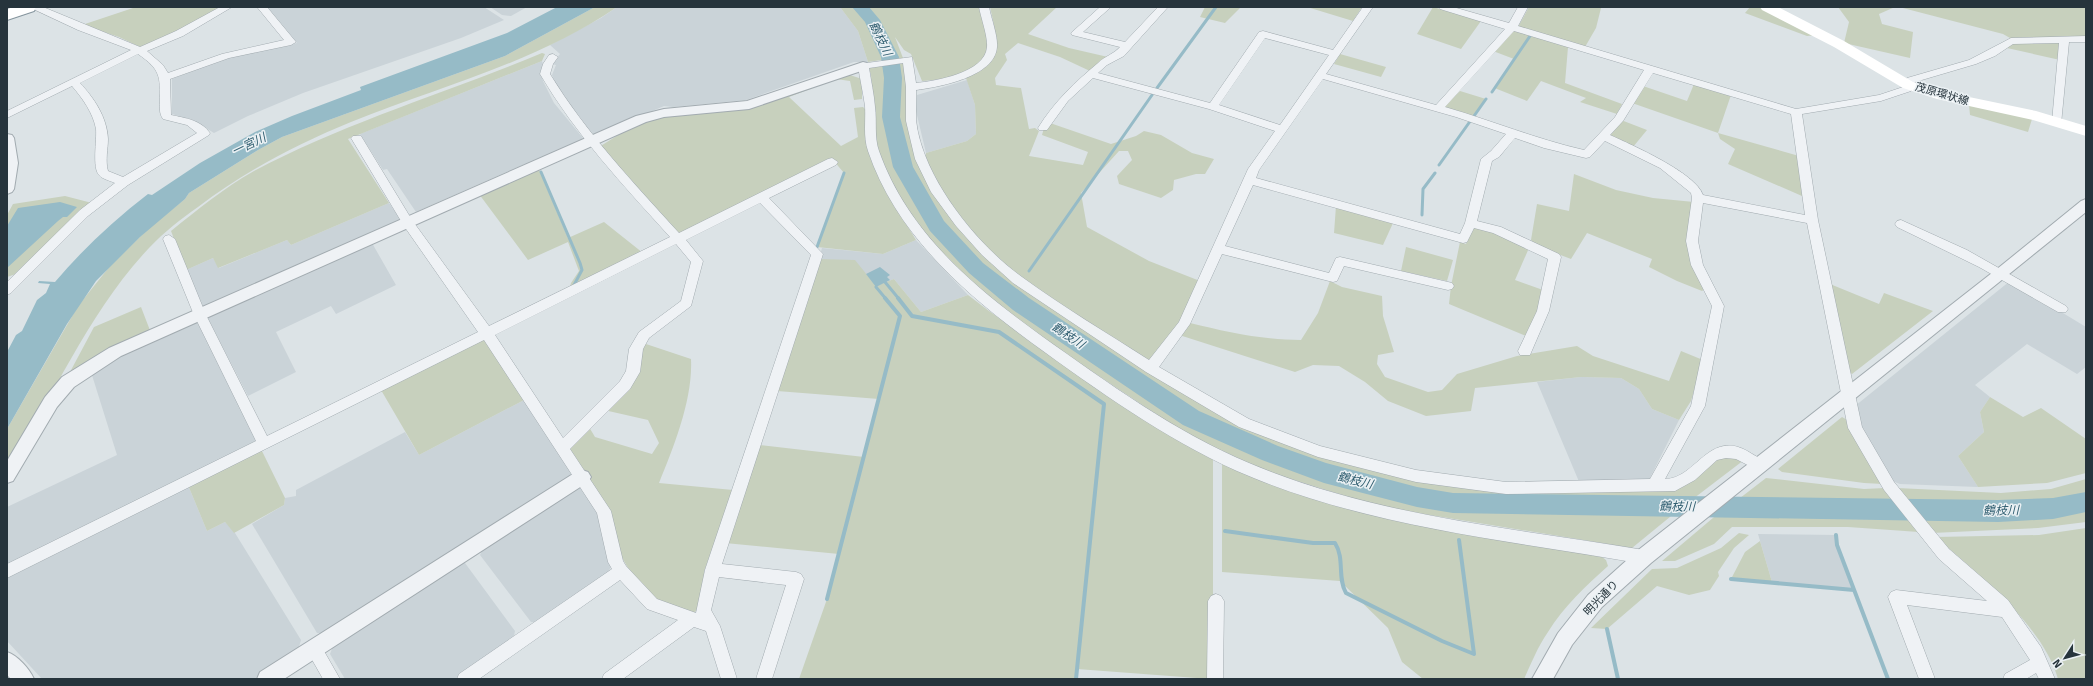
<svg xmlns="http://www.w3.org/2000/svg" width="2093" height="686" font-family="Signika,'Noto Sans JP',sans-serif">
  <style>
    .built { fill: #cad3d8 }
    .green { fill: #c7d0bd }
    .water { fill: #96bbc7 }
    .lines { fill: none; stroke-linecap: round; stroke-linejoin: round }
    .stream-far1 { stroke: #96bbc7; stroke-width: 3 }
    .stream { stroke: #96bbc7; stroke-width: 4 }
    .river { fill: #96bbc7; fill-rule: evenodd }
    .minor-casing { stroke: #a2abb0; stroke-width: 1 }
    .tertiary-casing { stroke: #a2abb0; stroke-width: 2 }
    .trunk-casing { stroke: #84949d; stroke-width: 2 }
    .minor { fill: #eff2f5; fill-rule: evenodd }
    .tertiary { fill: #eff2f5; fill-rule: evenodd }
    .secondary { fill: #fff; fill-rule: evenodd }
    .trunk { fill: #fff; fill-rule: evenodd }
    .labels { text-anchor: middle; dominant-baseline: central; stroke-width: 3; stroke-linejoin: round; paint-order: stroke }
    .street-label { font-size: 11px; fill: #26343c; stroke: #ebf1f4 }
    .water-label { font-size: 12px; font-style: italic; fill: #305e70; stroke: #ebf1f4 }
  </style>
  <rect width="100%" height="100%" fill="#dce3e6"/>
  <path class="built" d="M265,7H484L504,20L461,38L303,93L248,116L214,133L193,120L172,114V79L223,59L297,43Z
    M490,7H527L511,16L502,15Z
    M617,7H840L858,31L868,62H854L746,100L673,107L664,106L597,135L593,134L560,93L552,75L556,65L552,64L560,54L550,45L601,18Z
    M542,61L544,68L541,72L543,81L554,103L583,138L581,142L527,166L525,164L416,212L387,169L383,170L360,134Z
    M967,80L975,105L976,134L967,141L926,153L916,111L917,95Z
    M389,203L401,220L204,310L186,270L213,258L219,268L287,240L291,245Z
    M916,240L968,295L921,312L894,279L876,287L866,274L819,259L822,248L883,254Z
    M372,243L396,285L336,314L331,306L276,332L296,372L248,396L207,317Z
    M2010,281L2086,327V367L2077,374L2027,344L1975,385L1990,397L1980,412L1984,432L1958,456L1978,487L1900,484L1892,481L1858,421L1855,406Z
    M198,320L258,444L7,567V507L117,455L91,372L114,358Z
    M1581,377L1621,378L1639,389L1652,409L1679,420L1647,484H1580L1537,382Z
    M526,399L573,470L568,478L327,633H317L252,524L284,505L285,498L296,496V490L405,432L419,455Z
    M188,485L207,531L225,522L235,533L301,640L298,650L254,679H42L7,641V574Z
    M585,486L599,513L611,566L607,576L539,623L531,622L480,555L485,545L576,487Z
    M1758,534L1836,535L1837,545L1854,590L1772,582Z
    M465,563L515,631L513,641L458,679H345L330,654L335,641L455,564Z"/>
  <path class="green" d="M136,7H224L142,48L119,37L82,25Z
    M595,7H617C537,62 441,86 351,122C297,144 245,171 198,207C181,219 164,232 149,248C87,314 56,394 7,468V429L78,306L110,266L150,227L185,199L189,193L258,150L282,137L505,56Z
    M840,7H859L869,20L888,59L868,62L858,31Z
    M863,7H981C984,19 990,35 989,47C988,73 942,80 922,81L911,54L904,50L895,37L903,58L892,59L882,32Z
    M990,7H1057L1028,34L1069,48L1108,57L1090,71L1060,57L1018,43L1005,54L1007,60L995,78L996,85L1021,88L1029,129L1035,128L1039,131L1029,156L1083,165L1088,152L1042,135L1044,128L1050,123L1111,144L1136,136L1144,131L1161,135L1192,153L1214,159L1205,174H1196L1174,180L1173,190L1161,198L1119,184L1117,176L1132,160L1128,151H1119L1081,193L1087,227L1149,261L1200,281L1190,323C1227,332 1263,340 1301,340L1318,313L1330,281L1342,287L1382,296L1383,316L1394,352L1378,355L1377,364L1385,377L1428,392L1442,390L1457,374L1517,356L1577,346L1593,356L1669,381L1681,351L1703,360L1691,401L1679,420L1652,409L1639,389L1621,378L1581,377L1475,388L1471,411L1426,416L1388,401L1365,382L1339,366L1313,365L1295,372L1173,333L1149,360L1142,361L1018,277L962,223L925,161L926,153L967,141L976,134L975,105L966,78C975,73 990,67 994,57C999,44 993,20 990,7Z
    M1205,7H1241L1225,23L1200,17Z
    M1307,7H1362L1353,21Z
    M1433,7L1481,21L1461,49L1417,34Z
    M1529,7H1598L1601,8L1596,28L1585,47L1518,27Z
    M1750,7H1760L1818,35L1807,36L1745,13Z
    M1838,7H1895L1879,14L1882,24L1913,32L1910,58L1844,43L1849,22Z
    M1899,7H2086V37L2010,38L2003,34Z
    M1511,29L1568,47L1565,83L1622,104L1617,114L1580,102L1586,98L1541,81L1527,101L1497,89L1495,88L1514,59L1493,51Z
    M2059,39L2060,60L2007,48L2011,43Z
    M542,53L545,54L542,61L348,139L389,203L291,245L287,240L218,268L213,258L186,270L171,231C197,210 224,188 254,171C346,122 446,93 542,53Z
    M1340,54L1386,67L1381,77L1334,64Z
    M904,63L909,84L908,121L931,186L1006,273L1232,419L1415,478L1662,489L1725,456L1744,460L1685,505L1465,501L1393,489L1324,469L1272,450L1200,419L1021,301L985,273L939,225L924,202L905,163L898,140L894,117L896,78L893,65Z
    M889,65C888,124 889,152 919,204C951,261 1016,305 1069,341C1107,366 1143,392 1182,416C1230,445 1285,464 1339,480C1367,488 1397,497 1426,502C1464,509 1502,509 1541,509C1586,510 1631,511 1676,512L1632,548L1381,507L1268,472L1186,434L1031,331L959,275L904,206L880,157L876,146L871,75L869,68Z
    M844,73L862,79V99L854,100L850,81L836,79L789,97L841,146L858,137L854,108L863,107L866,110L870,157L890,197L916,240L883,254L817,247L844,173L833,160L679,235L599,147L623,132L653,118L678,113L727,111Z
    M1694,84L1731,95L1718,133L1799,156L1802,196L1728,164L1735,149L1720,139L1718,133L1632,103L1643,86L1687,101Z
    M1460,91L1486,99L1474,116L1443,107Z
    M1969,105L2032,119L2028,132L1970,115Z
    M1621,120L1647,130L1633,147L1610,137L1608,133Z
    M538,167L568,238L604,222L643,253L569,291L571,283L579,271L568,242L528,260L479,194Z
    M1574,174L1616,190L1653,198L1694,202L1690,224L1705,289L1702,291L1677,281L1649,267L1652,259L1587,233L1571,259L1537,246L1531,240L1537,204L1569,211Z
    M65,196L92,203L16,274L7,277V215L13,204Z
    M1336,206L1393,223L1383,245L1334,233Z
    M1479,227L1502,234L1529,248L1515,280L1543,290L1538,312L1526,336L1449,304L1451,286L1460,242L1466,244L1472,228Z
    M1406,247L1453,260L1447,281L1401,271Z
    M819,259L855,260L876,286L894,279L921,312L968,295L989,311L1111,395L1213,458V601L1210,679L1077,669L1076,679H799L827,599L839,554L725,543L759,445L864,457L879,399L777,391Z
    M1830,284L1879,304L1884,293L1933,311L1852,374L1848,371Z
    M141,307L151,333L72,372H70L94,327Z
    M484,338L526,399L419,455L381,390Z
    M643,343L691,359C693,399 674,446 659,483L733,490L704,572L707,577L700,608L692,614L656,600L632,575L620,554L608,508L568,446L589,427L595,437L652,454L659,443L648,420L604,410Z
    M1990,397L2023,417L2041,408L2086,439V473L2047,483L1978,487L1958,456L1984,432L1980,412Z
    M1842,417L1849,421L1883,484L1864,483L1782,472L1778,469Z
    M261,449L285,498L284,505L234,533L225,522L207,531L188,485Z
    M1222,462L1296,492L1594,551L1606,560L1608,566C1586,586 1564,606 1548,632C1538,646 1531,664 1524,679H1423L1402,662L1388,628L1340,581L1222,572Z
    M1766,478L1864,489L1885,488L1899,506L1731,505Z
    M2086,479V496C2029,510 1970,507 1911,506L1897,488L2001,493L2051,489Z
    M2086,506V522L2038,528L1932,533L1918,514H2019Z
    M1720,512L1904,514L1919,532L1848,527H1732L1714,544L1675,561H1662Z
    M2086,528V679H2058C2043,625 1977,574 1936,537L2039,535Z
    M1739,533L1749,535L1734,548L1718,572L1719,576L1710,590L1689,595L1657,586L1607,629L1591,628L1652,569L1677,568L1721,548Z
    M1760,541L1772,582L1731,579L1745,552Z"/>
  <path class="water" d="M557,7H595L505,56L282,137L258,150L189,193L185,199L140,237L96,281L67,324L7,429V352L16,335L22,331L37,300L46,293L50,284L38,283L39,281L55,282C83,249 114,220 148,194L152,195L200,163L255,132L292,116L361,90L360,87L507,33Z
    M60,202L77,207L67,217H63L58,221L7,268V226L18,208Z
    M880,267L890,275L887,277L890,280L876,287L866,274Z"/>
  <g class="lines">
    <path class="stream-far1" d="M1157,88L1216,7
      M1492,92L1530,36
      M1474,116L1486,99
      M1439,165L1471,120
      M541,172L580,263L582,270L574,285
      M1422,215L1423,189L1435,173
      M817,247L844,173
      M1029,271L1152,95
      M885,282L899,299
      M876,287L886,299"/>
    <path class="stream" d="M898,298L912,316L999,332L1104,404L1076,679
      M1225,531L1313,543H1335C1345,559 1337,577 1346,593L1442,641L1474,654L1459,540
      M1836,535L1837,545L1888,679
      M1731,579L1854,590
      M827,599L900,316L885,298
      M1607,629L1618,679"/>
    <path class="river" d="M852,7H869L880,20L899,57L902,78L900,117L913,167L944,221L983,263L1029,298L1199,411L1278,446L1326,463L1417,487L1453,493L1998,500L2053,498L2086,492V512L2053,519L1998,522L1453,513L1417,507L1324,483L1262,460L1183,425L1013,310L969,273L930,231L893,167L882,117L884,78L881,57L865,22Z"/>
    <defs>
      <path id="minor" d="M29,7H43L140,47L176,31L220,7H232L183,36L147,51L163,65L168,73L222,54L284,40L257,7H267L296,42L291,45L229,58L170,79L171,115C185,118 201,120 210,133L209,135L128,185L88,216L11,293L7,295V282L80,210L115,183C111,181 102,179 99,175C92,168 97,140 96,129C93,113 83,99 72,86L7,118V111L131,50L78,30ZM138,54C161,70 160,76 160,102C160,109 159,113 163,119L187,125L197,133L123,177L108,171C105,160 108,149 108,139C107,117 94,98 80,83Z
        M979,7H989C991,18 998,36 997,47C995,77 939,87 916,90C916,100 916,110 916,120C922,177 977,245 1022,277C1063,307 1107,333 1149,360L1179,322L1248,169L1275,131L1209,109L1093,78L1068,101L1047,130H1039L1038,128C1054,102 1075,82 1098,63C1105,56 1114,54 1120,47L1072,35L1071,33L1100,7H1111L1083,32L1125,42L1158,7H1168L1124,56L1107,65L1098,73L1210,103L1259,32L1263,31L1333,50L1363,7H1373L1326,74L1436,105L1505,29L1440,9L1438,7H1453L1509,23L1518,7H1528L1518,26L1796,109L1879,95L1903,87L1907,78L1969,60L2011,38L2086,36V42H2069L2061,124H2053L2052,122L2059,43L2013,44L1995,56L1976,64L1915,82L1911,91L1881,101L1802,114L1818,220L1862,427L1894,482L1949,549L2008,600L2041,647L2055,679H2039L2036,673L2026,679H2003L2005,674L2030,660L2002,617L1907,605L1935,679H1919L1888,597L1891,592L1896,590L1987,601L1939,559L1884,490L1848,428L1807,223L1703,203L1698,241L1703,265L1724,306L1705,406L1665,479C1696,479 1709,428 1749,452C1755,456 1763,459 1766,465L1764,469L1759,471L1736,459L1726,458L1717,460L1695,480L1675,491L1506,494L1416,482L1318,457L1239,427L1146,372L1013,283L982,255L956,226L931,192L915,159L906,121V87L903,63L869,68C871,81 874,94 875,107C877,122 874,137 879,151C908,233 975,288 1043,337C1108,383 1175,432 1249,463C1374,516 1512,528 1644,550L1649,552L1652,557L1649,562L1644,564C1508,540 1365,527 1237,471C1164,438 1097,390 1032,343C964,293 896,234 868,151C863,136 866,121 865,106C863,92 860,79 858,66L859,64L912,57L916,83C935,81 985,73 987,47C988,37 981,18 979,7ZM1514,31L1644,70L1615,117L1584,150C1536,139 1493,121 1445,107ZM1265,38L1329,55L1280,125L1219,105ZM1653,73L1791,114L1805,215L1703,195C1696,173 1632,145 1610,135L1623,121ZM1323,79L1456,117L1506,134L1491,151L1481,159L1465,223L1460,234L1256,178L1259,170ZM1515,138L1544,148L1586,158L1590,157L1605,141L1660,168L1691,193L1692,198L1686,241L1691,265L1712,306L1691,406L1650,479L1506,482L1416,470L1320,446L1249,419L1159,367L1190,324L1222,254L1333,282L1337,281L1344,266L1448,290L1452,289L1454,286L1452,283L1448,282L1340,257L1336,258L1329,273L1225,246L1253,185L1463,243L1467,242L1474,228L1493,233L1548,259L1537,311L1518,351L1520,355H1530L1549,311L1561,257L1559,254L1501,227L1477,221L1492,161L1499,157Z
        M553,54L558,57L553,64L550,74C586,133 633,182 679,233L828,159L832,158L838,162L836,165L769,198L823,254L722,564L796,572L801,574L804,579L772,679H756L786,585L719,577L711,610L720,626L737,679H721L706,631L694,627L623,679H602L604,674L678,620L647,609L620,580L479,679H457L459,674L612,569L608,562L597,513L484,340L7,578V564L256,441L194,315L163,239L165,236L169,235L175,239L206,315L267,436L478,332L404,226L351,138L353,136H361L412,220L489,326L670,237C623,185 576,135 540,74L543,64L549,55ZM760,203L811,255L705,570L696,613L657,599L626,566L623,561L611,511L570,449L630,389L640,372L643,349L649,338L691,306L703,261L686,240ZM676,244L691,262L681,301L639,332L629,349L626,371L620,381L563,438L495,335Z
        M1901,220L1967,250L2066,306L2068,309L2066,312H2058L1979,267L1897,227L1895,224L1897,221Z
        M1216,594L1221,596L1224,601L1223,679H1207L1208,601L1211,596Z
        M314,642L320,644L340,679H323L306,649L308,644Z"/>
      <path id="tertiary" d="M863,62L867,63L869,66L867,69L749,109L664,117L646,122L121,356L74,387L57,407L13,481L7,483V461L45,397L62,377L109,348L636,116L664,109L747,101Z
        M7,134L12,135L14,138L18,163L14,189L12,192L7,194Z
        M2086,199V212L1651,563L1602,607L1572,645L1553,679H1532L1558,633L1588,595L1637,551L1997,269L2081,201Z
        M582,470L588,472L591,477L588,482L284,679H257L260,672L576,472Z
        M7,652C18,656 29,668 34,679H11L7,675Z"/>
      <path id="trunk" d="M13,7H36L34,11L7,20V9Z"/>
    </defs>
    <use href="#minor" class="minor-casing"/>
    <use href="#tertiary" class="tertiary-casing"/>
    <use href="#trunk" class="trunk-casing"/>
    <use href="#minor" class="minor"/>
    <use href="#tertiary" class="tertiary"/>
    <path class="secondary" d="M1760,7H1778L1844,41L1913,82L1945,92L2036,111L2086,126V136L2033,120L1937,99L1903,88L1834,47L1762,10Z"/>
    <use href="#trunk" class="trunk"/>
  </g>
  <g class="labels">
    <g class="street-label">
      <text transform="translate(1942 94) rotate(16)">茂原環状線</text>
      <text transform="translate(1601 598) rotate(-46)">明光通り</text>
    </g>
    <g class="water-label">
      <text transform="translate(880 39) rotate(64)">鶴枝川</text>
      <text transform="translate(249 145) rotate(-26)">一宮川</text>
      <text transform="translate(1068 336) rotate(34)">鶴枝川</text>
      <text transform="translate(1355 481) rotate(14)">鶴枝川</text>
      <text transform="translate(1677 507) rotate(1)">鶴枝川</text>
      <text transform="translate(2001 511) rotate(-1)">鶴枝川</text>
    </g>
  </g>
  <rect width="2093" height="686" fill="none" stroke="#26343c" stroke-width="16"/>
  <g transform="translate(2065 658) rotate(234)" stroke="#ebf1f4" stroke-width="3" paint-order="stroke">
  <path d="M0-3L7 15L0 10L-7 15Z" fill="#26343c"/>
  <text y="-6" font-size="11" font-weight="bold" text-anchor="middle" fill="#26343c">N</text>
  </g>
</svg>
